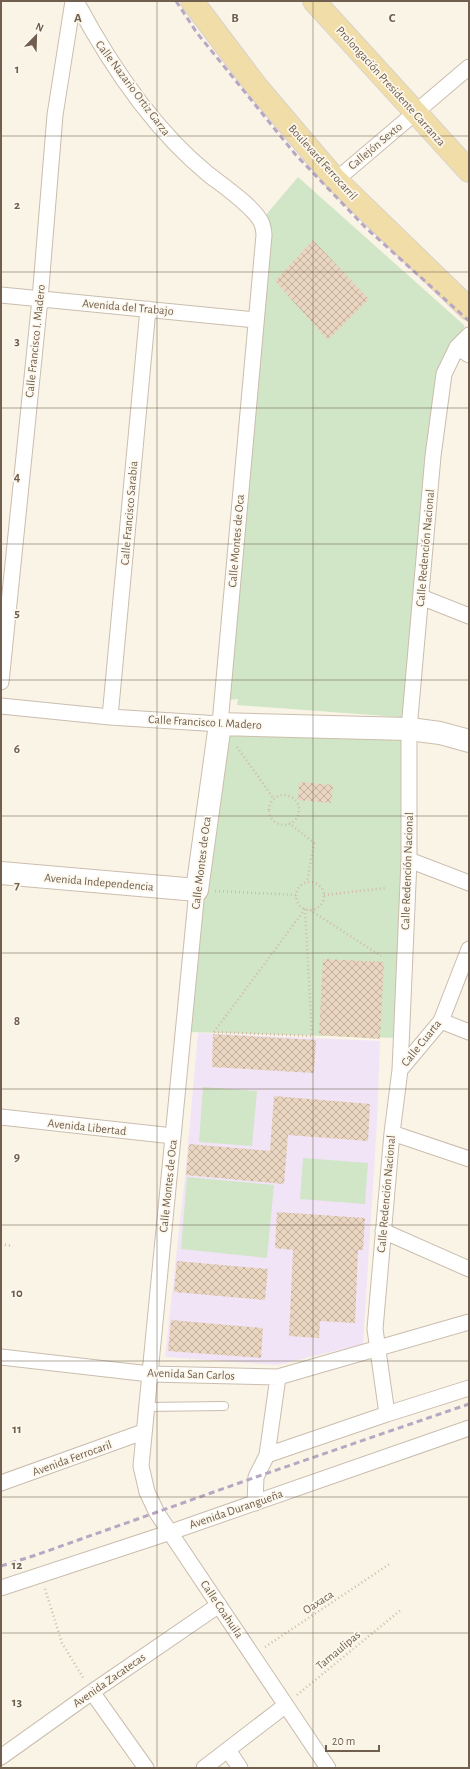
<svg xmlns="http://www.w3.org/2000/svg" width="470" height="1769" font-family="'Alegreya Sans',sans-serif">
  <style>
    .education { fill: #f1e4f6 }
    .green { fill: #d0e6c7 }
    .building { fill: url(#building-cross-hatch) }
    .lines { fill: none; stroke-linecap: round; stroke-linejoin: round }
    .service-casing { stroke: #cabdae; stroke-width: 10 }
    .minor-casing { stroke: #cabdae; stroke-width: 17 }
    .secondary-casing { stroke: #cdbeac; stroke-width: 24 }
    .primary-casing { stroke: #d7d2cd; stroke-width: 24 }
    .path { stroke: #d1bba5; stroke-width: 2.5; stroke-dasharray: 1 3; stroke-linecap: butt }
    .service { stroke: #fff; stroke-width: 8 }
    .minor { stroke: #fff; stroke-width: 15 }
    .secondary { stroke: #fff; stroke-width: 22 }
    .primary { stroke: #f1dda7; stroke-width: 22 }
    .rail { stroke: #b8a7c2; stroke-width: 3; stroke-dasharray: 6 4; stroke-linecap: butt }
    .grid { fill: none; stroke: #705e4e; stroke-width: 1; stroke-opacity: 0.55 }
    .labels { text-anchor: middle; dominant-baseline: central; stroke-width: 3.5; stroke-linejoin: round; paint-order: stroke }
    .street-label { font-size: 12px; fill: #705e4e; stroke: #fdf8ed }
    .grid-label { font-size: 13px; text-anchor: middle; font-weight: bold; fill: #705e4e; stroke: #fdf8ed; stroke-width: 3.5; stroke-linejoin: round; paint-order: stroke }
  </style>
  <defs>
    <pattern id="building-cross-hatch" width="8" height="8" patternUnits="userSpaceOnUse"><rect width="8" height="8" fill="#ead5c0"/><path d="M0 0l8 8M0 8l8-8" fill="none" stroke="#c2b09e"/></pattern>
  </defs>
  <rect width="100%" height="100%" fill="#faf4e7"/>
  <path class="education" d="M198,1033L380,1041L377,1123L363,1344L278,1365L165,1357L186,1167Z"/>
  <path class="green" d="M298,177L465,326L442,361L424,506L412,718L237,705L238,699L228,700L265,216Z
    M224,729L406,732L397,1038L188,1032L202,890Z
    M203,1087L257,1091L252,1146L199,1142Z
    M303,1158L368,1163L365,1204L300,1199Z
    M187,1177L274,1185L267,1258L181,1249Z"/>
  <path class="building" d="M313,240L369,299L328,340L275,281Z
    M299,782L333,785L331,803L298,800Z
    M323,959L384,962L380,1039L319,1035Z
    M213,1034L316,1040L314,1073L212,1067Z
    M274,1096L370,1104L368,1141L288,1135L284,1184L186,1175L189,1144L270,1151Z
    M277,1212L365,1218L363,1250H358L355,1323L320,1321L319,1338L289,1336L293,1250L275,1248Z
    M177,1261L268,1269L265,1300L174,1292Z
    M171,1320L263,1328L261,1358L168,1351Z"/>
  <g class="lines">
    <defs>
      <path id="service" d="M146,1407L224,1406"/>
      <path id="minor" d="M336,180L469,67
        M1,295L256,320
        M457,347L469,355
        M421,597L469,616
        M1,682L40,299L55,115L73,1
        M1,706L110,717L220,724L264,235C264,232 263,227 262,224C256,208 222,185 208,174C153,129 109,63 76,1
        M110,717L148,309
        M409,860L469,883
        M197,890L141,1466L147,1492L157,1513L328,1768
        M441,1021L469,1032
        M400,1070L441,1021L469,949
        M1,1117L173,1136
        M392,1133L469,1159
        M383,1231L469,1269
        M1,1357L150,1374L278,1377L469,1322
        M387,1414L375,1329L392,1133L400,1070L409,860V729L433,456L444,374L457,347L469,335
        M267,1455L387,1414L469,1388
        M1,1483L143,1432
        M255,1503L256,1477L267,1455L278,1377
        M1,1588L171,1532L469,1428
        M92,1692L146,1768
        M228,1750L240,1768
        M1,1757L92,1692L219,1605
        M204,1768L286,1705"/>
      <path id="secondary" d="M1,873L197,890L220,724L409,729L440,733L469,741"/>
      <path id="primary" d="M192,1L257,87L336,180L469,309
        M314,1L469,171"/>
    </defs>
    <use href="#service" class="service-casing"/>
    <use href="#minor" class="minor-casing"/>
    <use href="#secondary" class="secondary-casing"/>
    <use href="#primary" class="primary-casing"/>
    <path class="path" d="M237,747L274,799
      M269 810a15 15 0 1 1 30 0a15 15 0 1 1-30 0Z
      M289,823L314,843L307,882
      M296 896a14 14 0 1 1 28 0a14 14 0 1 1-28 0Z
      M215,891L297,895
      M324,895L386,888
      M310,910L381,956
      M214,1032L312,1036L305,909
      M214,1032L305,909
      M1,1244L13,1246
      M45,1589L62,1643L84,1679
      M265,1647L391,1563
      M297,1695L402,1609"/>
    <use href="#service" class="service"/>
    <use href="#minor" class="minor"/>
    <use href="#secondary" class="secondary"/>
    <use href="#primary" class="primary"/>
    <path class="rail" d="M176,1L197,33L295,154L365,227L469,321
      M1,1566L36,1555L256,1477L469,1404"/>
  </g>
  <path class="grid" d="M157,1V1768M313,1V1768M1,136H469M1,272H469M1,408H469M1,544H469M1,680H469M1,816H469M1,953H469M1,1089H469M1,1225H469M1,1361H469M1,1497H469M1,1633H469"/>
  <g class="labels">
    <g class="street-label">
      <text transform="translate(391 86) rotate(48)">Prolongación Presidente Carranza</text>
      <text transform="translate(133 88) rotate(53)">Calle Nazario Ortiz Garza</text>
      <text transform="translate(375 146) rotate(-40)">Callejón Sexto</text>
      <text transform="translate(323 162) rotate(48)">Boulevard Ferrocarril</text>
      <text transform="translate(128 307) rotate(5)">Avenida del Trabajo</text>
      <text transform="translate(35 341) rotate(-84)">Calle Francisco I. Madero</text>
      <text transform="translate(129 513) rotate(-85)">Calle Francisco Sarabia</text>
      <text transform="translate(236 541) rotate(-85)">Calle Montes de Oca</text>
      <text transform="translate(425 548) rotate(-85)">Calle Redención Nacional</text>
      <text transform="translate(205 722) rotate(3)">Calle Francisco I. Madero</text>
      <text transform="translate(201 863) rotate(-83)">Calle Montes de Oca</text>
      <text transform="translate(407 871) rotate(-88)">Calle Redención Nacional</text>
      <text transform="translate(99 882) rotate(5)">Avenida Independencia</text>
      <text transform="translate(421 1043) rotate(-51)">Calle Cuarta</text>
      <text transform="translate(87 1127) rotate(6)">Avenida Libertad</text>
      <text transform="translate(168 1186) rotate(-84)">Calle Montes de Oca</text>
      <text transform="translate(386 1194) rotate(-85)">Calle Redención Nacional</text>
      <text transform="translate(191 1374) rotate(2)">Avenida San Carlos</text>
      <text transform="translate(72 1458) rotate(-20)">Avenida Ferrocaril</text>
      <text transform="translate(236 1509) rotate(-19)">Avenida Durangueña</text>
      <text transform="translate(318 1602) rotate(-33)">Oaxaca</text>
      <text transform="translate(222 1609) rotate(56)">Calle Coahuila</text>
      <text transform="translate(338 1650) rotate(-40)">Tamaulipas</text>
      <text transform="translate(109 1680) rotate(-35)">Avenida Zacatecas</text>
    </g>
  </g>
  <g class="grid-label">
    <text x="78" y="22">A</text>
    <text x="235" y="22">B</text>
    <text x="392" y="22">C</text>
    <text x="17" y="73">1</text>
    <text x="17" y="209">2</text>
    <text x="17" y="345">3</text>
    <text x="17" y="481">4</text>
    <text x="17" y="617">5</text>
    <text x="17" y="753">6</text>
    <text x="17" y="889">7</text>
    <text x="17" y="1025">8</text>
    <text x="17" y="1161">9</text>
    <text x="17" y="1297">10</text>
    <text x="17" y="1433">11</text>
    <text x="17" y="1569">12</text>
    <text x="17" y="1706">13</text>
  </g>
  <rect width="470" height="1769" fill="none" stroke="#705e4e" stroke-width="4"/>
  <g transform="translate(36 36) rotate(23)" stroke="#fdf8ed" stroke-width="3" paint-order="stroke">
  <path d="M0-3L7 15L0 10L-7 15Z" fill="#705e4e"/>
  <text y="-6" font-size="11" font-weight="bold" text-anchor="middle" fill="#705e4e">N</text>
  </g>
  <path d="M326 1745v6h53v-6" fill="none" stroke="#705e4e" stroke-width="2"/>
  <text x="332" y="1745" font-size="12" fill="#705e4e" stroke="#fdf8ed" stroke-width="3" paint-order="stroke">20 m</text>
</svg>
